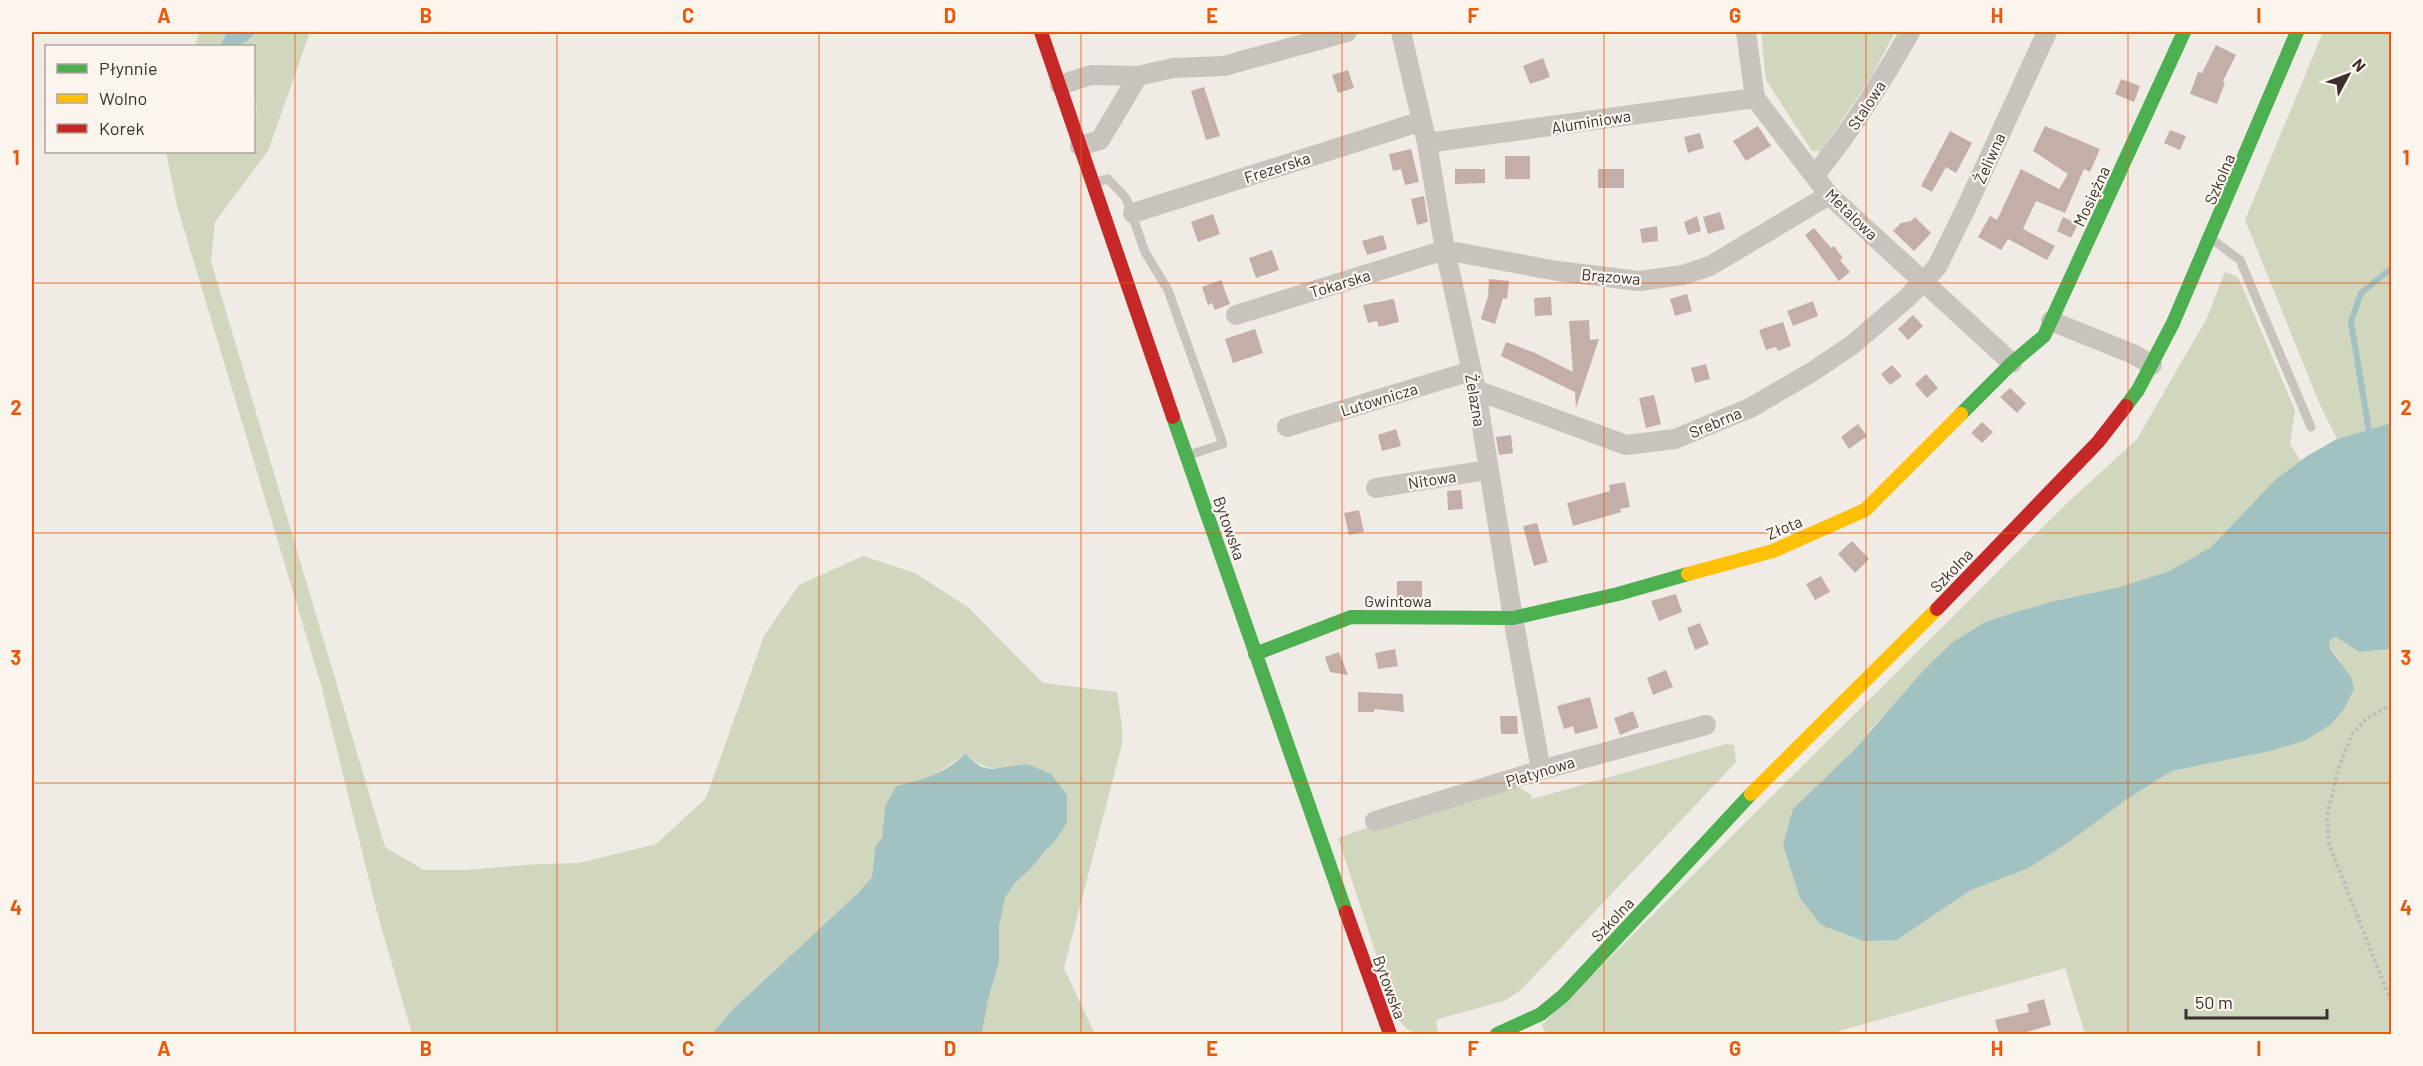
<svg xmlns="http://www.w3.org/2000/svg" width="2423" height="1066" font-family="Barlow,sans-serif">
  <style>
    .green { fill: #d1d6bf }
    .water { fill: #a1c2c1 }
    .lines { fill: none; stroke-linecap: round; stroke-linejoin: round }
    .stream { stroke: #a1c2c1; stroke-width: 6 }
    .building { fill: #c3afa7 }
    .path { stroke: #c2bbb6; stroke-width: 4; stroke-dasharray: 3 3; stroke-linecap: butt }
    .lane { stroke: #c9c3be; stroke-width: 9 }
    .street { stroke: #c9c3be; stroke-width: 20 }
    .fast { stroke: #4caf50; stroke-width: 14 }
    .slow { stroke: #ffc107; stroke-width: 14 }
    .jam { stroke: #c62828; stroke-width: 14 }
    .grid { fill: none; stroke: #e8590c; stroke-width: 1.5; stroke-opacity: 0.55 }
    .labels { text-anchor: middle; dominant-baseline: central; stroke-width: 4.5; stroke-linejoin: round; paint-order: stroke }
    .street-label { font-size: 16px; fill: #3b302b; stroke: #fbf5ee }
    .neatline { fill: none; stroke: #e8590c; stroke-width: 2 }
    .grid-label { font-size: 20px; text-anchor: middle; font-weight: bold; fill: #e8590c }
  </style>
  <rect width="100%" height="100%" fill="#f0ebe5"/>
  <path class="green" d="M199,32H227L220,46H195Z
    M256,32H310L268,151L215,222L211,261L385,847L424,870H467L538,864L579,863L656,844L706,798L764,636L799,585L863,556L915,573L969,608L1043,683L1117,692L1122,727V744L1064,968L1095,1034H982L988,1000L999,962V927L1005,898L1014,884L1044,854L1067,823L1027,764C998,770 989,773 965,754L929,779L896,786L885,806L882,839L875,847L872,877L859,892L732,1010L712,1034H412L377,912L321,685L177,206L166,152H254V121C258,114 257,103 254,95V46H239L251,39Z
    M1761,32H1895L1872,76L1821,151H1812L1766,80Z
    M2323,32H2391V423L2337,439L2321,407L2245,220Z
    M2225,272L2238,277L2295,410L2290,444L2301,461L2275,480L2211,547L2169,571L2120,587L2050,602L1987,621L1877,722L1854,750L1793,809L1897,940L1971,890L2029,868L2130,797L2172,771L2271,751L2304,741L2340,660L2329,647L2330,640L2336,637L2359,652L2391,649V1034H2085L2065,968L1839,1031V1034H1546L1542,1025L2063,507L2137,439L2207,318Z
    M1726,744L1734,745L1736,762L1520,991L1504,1001L1438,1019L1436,1022L1438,1034C1419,1036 1405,1033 1396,1015L1338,838L1369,827L1516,785L1530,794L1532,799Z"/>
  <path class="water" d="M227,32H256C247,45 236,47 220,46Z
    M2391,423V649L2359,652L2336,637L2330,640L2329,647L2351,677L2354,689L2344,709L2330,725L2304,741L2271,751L2172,771L2130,797L2070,841L2029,868L1971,890L1897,940L1864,941L1821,925L1800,898L1783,845L1793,809L1854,750L1923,671L1953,642L1987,621L2050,602L2120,587L2169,571L2211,547L2275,480L2307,456L2337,439Z
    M965,754L981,767L992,769L1027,764L1051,774L1067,795V823L1057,838L1030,869L1014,884L1005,898L999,927V962L988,1000L982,1034H712L732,1010L859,892L872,877L875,847L882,838L885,806L896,786C926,779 942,775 965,754Z"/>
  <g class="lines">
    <path class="stream" d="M2369,431L2351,322L2361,293L2392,268"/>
  </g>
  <path class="building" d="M2216,45L2236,55L2223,81L2225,82L2217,104L2190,94L2198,72L2202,73Z
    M1543,58L1550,77L1530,84L1523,66Z
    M1348,70L1354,88L1338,93L1332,75Z
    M2121,79L2140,86L2134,102L2115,94Z
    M1204,87L1220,136L1206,140L1191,91Z
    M1758,126L1771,146L1746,161L1733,141Z
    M2045,126L2100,149L2090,172L2084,169L2065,213L2036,201L2023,229L2055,246L2047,260L2008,239L2001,250L1978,237L1990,216L1997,220L2021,169L2059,189L2068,174L2033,151Z
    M2170,130L2186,136L2180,150L2164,143Z
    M1950,131L1972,143L1956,173L1946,167L1932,192L1921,186Z
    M1700,133L1704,148L1688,153L1684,137Z
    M1411,149L1419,182L1405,185L1401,169L1393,171L1389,154Z
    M1505,156H1530V179H1505Z
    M1455,169H1485V183L1455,184Z
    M1598,169H1624V188H1598Z
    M1424,196L1428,222L1417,225L1411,199Z
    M1720,212L1725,229L1708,234L1703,217Z
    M1213,214L1220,234L1198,242L1191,222Z
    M1697,216L1701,231L1688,235L1684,222Z
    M1915,217L1931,233L1914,251L1893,231L1901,223L1911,221Z
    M2063,217L2078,224L2071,238L2057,231Z
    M1657,226L1658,241L1642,243L1640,229Z
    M1814,228L1831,248L1834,246L1843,258L1840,260L1850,272L1839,281L1805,235Z
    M1383,235L1387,249L1367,255L1362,241Z
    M1272,250L1279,270L1256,278L1249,258Z
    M1489,279L1509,281L1507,299L1503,298L1495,324L1481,319L1488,296Z
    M1221,280L1230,304L1215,310L1212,303L1208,305L1202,287Z
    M1687,294L1692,311L1675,316L1670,299Z
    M1551,297L1552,315L1535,316L1534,298Z
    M1394,299L1399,322L1379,327L1377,321L1368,323L1363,305Z
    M1813,301L1818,316L1793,326L1787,311Z
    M1913,315L1923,326L1908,340L1898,329Z
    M1589,320L1590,340L1599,339L1576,408L1575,392L1501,356L1506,342L1535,353L1573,372L1569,321Z
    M1783,322L1791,346L1778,351L1776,347L1766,350L1759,330Z
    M1255,329L1263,353L1233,363L1225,339Z
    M1706,364L1710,379L1695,383L1691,368Z
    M1892,365L1902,376L1890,385L1881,374Z
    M1926,374L1938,388L1927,398L1915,384Z
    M2010,388L2026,403L2017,413L2000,397Z
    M1654,395L1661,424L1646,428L1639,398Z
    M1982,422L1993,432L1982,443L1971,433Z
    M1858,424L1867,436L1849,449L1841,437Z
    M1396,429L1401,446L1382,451L1378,435Z
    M1511,435L1513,453L1499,455L1496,437Z
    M1625,482L1630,507L1620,509L1621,512L1573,526L1567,503L1610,491L1609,485Z
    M1461,490L1463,509L1448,510L1447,491Z
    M1359,510L1364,532L1349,535L1344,513Z
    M1537,523L1548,562L1534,566L1523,526Z
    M1852,541L1869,559L1855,573L1838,554Z
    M1821,576L1830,592L1815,600L1806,584Z
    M1397,581H1422V601L1397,600Z
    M1676,594L1682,612L1659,621L1651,601Z
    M1700,623L1709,644L1695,650L1687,628Z
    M1395,649L1398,666L1378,669L1375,653Z
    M1339,652L1348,675L1330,672L1325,657Z
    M1666,670L1673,687L1653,695L1647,678Z
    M1358,692L1403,694L1404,712L1374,709V712H1358Z
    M1590,697L1598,728L1575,734L1573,726L1564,729L1557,706Z
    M1633,711L1639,727L1620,735L1614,718Z
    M1500,716H1517L1518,734H1501Z
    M2044,999L2051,1025L2027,1032L2028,1035H1999L1995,1020L2029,1012L2027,1004Z"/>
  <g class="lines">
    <path class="path" d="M2392,705L2367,718L2352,734L2338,770L2327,816L2329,844L2392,1004"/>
    <path class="lane" d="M1095,182L1108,179L1126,198L1145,252L1168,290L1223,444L1189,455
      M2213,240L2240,260L2311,427"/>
    <path class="street" d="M1401,32L1427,143L1445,250L1476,390L1513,618L1541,770
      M1746,32L1755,98L1829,195L2012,363
      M1060,85L1091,75L1138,76L1173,68L1224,66L1347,32
      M1427,143L1755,98
      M1080,146L1100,140L1138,76
      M1815,175C1851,130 1882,82 1910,32
      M1133,213L1422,121
      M1236,315L1445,250L1557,271L1639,281L1683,275L1710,266L1829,195
      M2051,321L2133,354L2152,365
      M1476,390L1626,445L1675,439L1750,408L1812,372L1852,345L1907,298L1937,267L1966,208L2047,32
      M1287,427L1471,371
      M1376,488L1487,470
      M1375,821L1541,770L1706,725"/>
    <path class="fast" d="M2126,406L2138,390L2173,323L2297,32
      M1961,414L2012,363L2044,336L2184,32
      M1173,417L1346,912
      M1255,654L1351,617L1513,618L1618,594L1688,574
      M1497,1034L1541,1014L1563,996L1751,794"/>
    <path class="slow" d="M1688,574L1773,551L1865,510L1961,414
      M1751,794L1937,609"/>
    <path class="jam" d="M1041,32L1173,417
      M1937,609L2098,442L2126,406
      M1346,912L1390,1034"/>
  </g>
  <path class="grid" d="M295,32V1034M557,32V1034M819,32V1034M1081,32V1034M1342,32V1034M1604,32V1034M1866,32V1034M2128,32V1034M32,283H2392M32,533H2392M32,783H2392"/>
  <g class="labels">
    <g class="street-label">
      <text transform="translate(1866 105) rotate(-57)">Stalowa</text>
      <text transform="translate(1591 121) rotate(-9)">Aluminiowa</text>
      <text transform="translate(1989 158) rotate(-66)">Żeliwna</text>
      <text transform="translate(1277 167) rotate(-18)">Frezerska</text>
      <text transform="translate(2219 179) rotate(-67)">Szkolna</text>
      <text transform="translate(2091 196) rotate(-65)">Mosiężna</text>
      <text transform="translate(1852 214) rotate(44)">Metalowa</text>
      <text transform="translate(1611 276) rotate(5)">Brązowa</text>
      <text transform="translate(1340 283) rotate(-17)">Tokarska</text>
      <text transform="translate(1379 399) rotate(-17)">Lutownicza</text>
      <text transform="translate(1476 400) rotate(80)">Żelazna</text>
      <text transform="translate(1715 422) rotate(-23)">Srebrna</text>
      <text transform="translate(1432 479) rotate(-9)">Nitowa</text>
      <text transform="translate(1784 527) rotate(-23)">Złota</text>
      <text transform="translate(1230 528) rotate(71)">Bytowska</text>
      <text transform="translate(1951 570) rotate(-46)">Szkolna</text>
      <text x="1398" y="600">Gwintowa</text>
      <text transform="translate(1540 771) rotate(-17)">Platynowa</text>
      <text transform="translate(1612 919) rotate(-47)">Szkolna</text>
      <text transform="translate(1390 987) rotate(70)">Bytowska</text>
    </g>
  </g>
  <rect width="2423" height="1066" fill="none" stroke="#fbf5ee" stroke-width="66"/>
  <rect x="45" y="45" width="210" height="108" fill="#fbf5ee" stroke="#aea6a0" stroke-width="1.5"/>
  <rect x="57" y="64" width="30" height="9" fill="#4caf50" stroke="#aea6a0" stroke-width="1.5"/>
  <text x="99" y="75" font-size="18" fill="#3b302b">Płynnie</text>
  <rect x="57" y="94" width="30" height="9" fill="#ffc107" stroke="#aea6a0" stroke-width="1.5"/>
  <text x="99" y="105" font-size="18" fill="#3b302b">Wolno</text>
  <rect x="57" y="124" width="30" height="9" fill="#c62828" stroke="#aea6a0" stroke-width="1.5"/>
  <text x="99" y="135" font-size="18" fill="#3b302b">Korek</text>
  <g transform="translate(2348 75) rotate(49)" stroke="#fbf5ee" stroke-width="4.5" paint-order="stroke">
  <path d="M0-4.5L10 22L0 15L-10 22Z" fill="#3b302b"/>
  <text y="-9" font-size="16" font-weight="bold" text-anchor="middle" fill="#3b302b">N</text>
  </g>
  <path d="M2186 1009v9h141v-9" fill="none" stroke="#3b302b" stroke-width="3"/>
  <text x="2195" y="1009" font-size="18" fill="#3b302b" stroke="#fbf5ee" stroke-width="4.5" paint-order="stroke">50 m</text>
  <rect x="33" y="33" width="2357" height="1000" class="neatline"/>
  <g class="grid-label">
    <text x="164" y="23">A</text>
    <text x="426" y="23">B</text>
    <text x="688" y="23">C</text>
    <text x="950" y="23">D</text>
    <text x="1212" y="23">E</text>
    <text x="1473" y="23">F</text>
    <text x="1735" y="23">G</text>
    <text x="1997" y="23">H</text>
    <text x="2259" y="23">I</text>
    <text x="16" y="165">1</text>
    <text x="2406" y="165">1</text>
    <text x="16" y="415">2</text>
    <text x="2406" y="415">2</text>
    <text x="16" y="665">3</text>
    <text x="2406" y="665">3</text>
    <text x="16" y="915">4</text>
    <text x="2406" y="915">4</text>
    <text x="164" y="1056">A</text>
    <text x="426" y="1056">B</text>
    <text x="688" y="1056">C</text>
    <text x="950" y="1056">D</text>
    <text x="1212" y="1056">E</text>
    <text x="1473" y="1056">F</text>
    <text x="1735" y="1056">G</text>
    <text x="1997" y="1056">H</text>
    <text x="2259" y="1056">I</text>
  </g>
</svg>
